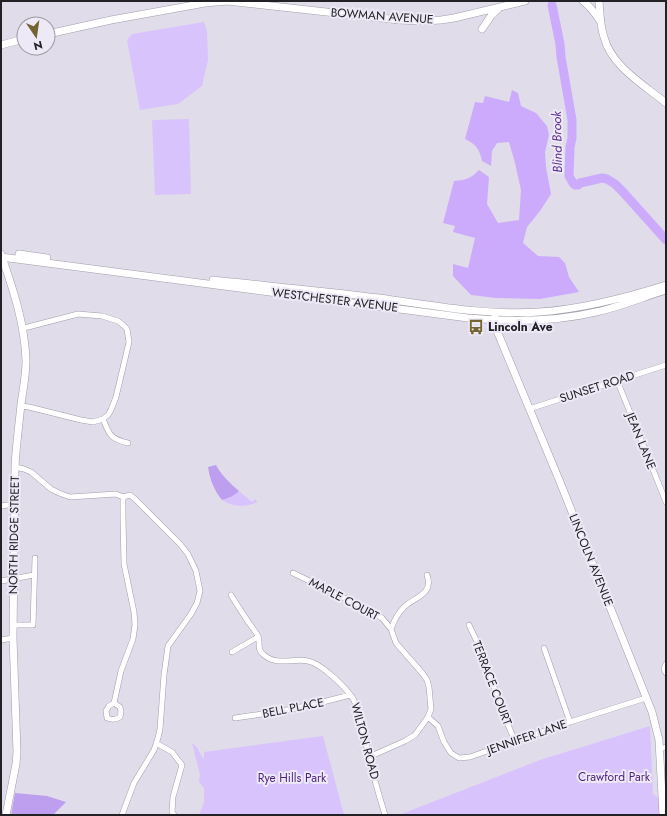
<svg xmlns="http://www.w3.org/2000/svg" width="667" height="816" font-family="Jost,sans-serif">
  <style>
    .green { fill: #d9c3fc }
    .forest { fill: #be9eef }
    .water { fill: #ccabfd }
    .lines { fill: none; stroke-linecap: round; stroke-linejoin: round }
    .river { stroke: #ccabfd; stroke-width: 9 }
    .street-casing { stroke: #a19da9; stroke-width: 6 }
    .secondary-casing { stroke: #a19da9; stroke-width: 8 }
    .street { stroke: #fff; stroke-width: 5 }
    .secondary { stroke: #fff; stroke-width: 7 }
    .labels { text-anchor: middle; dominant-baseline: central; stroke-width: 4; stroke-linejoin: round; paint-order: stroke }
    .street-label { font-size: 12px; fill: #222125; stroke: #ede9f6 }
    .poi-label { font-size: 12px; font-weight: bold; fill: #222125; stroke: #ede9f6; text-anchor: start }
    .park-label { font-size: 12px; fill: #4d1f7c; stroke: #ede9f6 }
    .water-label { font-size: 13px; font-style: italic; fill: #5d308e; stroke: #ede9f6 }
  </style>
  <rect width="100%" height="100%" fill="#e0dce9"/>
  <path class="green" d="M204,22L207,31L208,60L202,86L178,104L140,110L127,40L132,34Z
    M189,119L191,194L155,195L152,120Z
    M239,491L252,502L255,499L257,501V502C245,508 233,507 222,500C229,498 234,496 239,491Z
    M650,726L653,794C662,797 660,807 660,815H399L540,760Z
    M323,736L344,815H199L204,802V788L199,782L200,775L192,743C199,747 199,754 204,759V752Z"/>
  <path class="forest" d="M216,465C221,475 231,484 239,491C234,496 229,498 222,500C214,490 210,480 208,467Z
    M15,793L47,796L66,802L53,815H11Z"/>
  <path class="water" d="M512,90L518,93L521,106L536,113L547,126L549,135L545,152L546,167L551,194L540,211L527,227L523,243L538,256L559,257L565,263L569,277L579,292L540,299L496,298L471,295L453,276V264L468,268L475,238L453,232L455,226L443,223L454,181C466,180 470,179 479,170L489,177L487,204L498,223L519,220L521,190L515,163L509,142L497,143L492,151L491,166L482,161C480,150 476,144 465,139L475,102L483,103L485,96L509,102Z"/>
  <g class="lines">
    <path class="river" d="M552,5L560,44L561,57L564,74L572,120V138L570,147L569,176L573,183L575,185H578L580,183L602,178L607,179L615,184L623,192L666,240"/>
    <defs>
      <path id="street" d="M617,380L666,502
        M21,406L29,407L81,420L93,422L103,419L108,415L111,410L116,397L129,342L127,329L123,325L118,321L102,316L78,314L28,327L22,328
        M529,409L666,365
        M103,419C109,434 110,439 128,443
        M15,467L24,469L31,472L51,489L59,493L70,497L116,494L123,497L130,495L135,499L180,544L188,554L196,571L200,591L197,603L191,614L168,646L164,675L160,729L158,738L154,750L134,783L122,815
        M1,506L15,504
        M293,573L367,609L382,618L391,629L396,643L423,674L427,680L429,687L431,709L428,717L415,735L405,741L369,757
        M1,581L34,575
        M231,595C237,605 243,614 249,623C252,627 256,632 258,636C261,644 256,649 264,655C276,666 293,658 308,661C322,664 344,686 352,697C360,708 365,742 369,756C373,776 379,795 385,815
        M13,625H33L35,558
        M469,625L481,650L505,718L515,741
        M391,629C394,621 398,613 404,607C415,597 434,594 427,575
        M1,640L13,638
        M544,648L570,722
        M232,652L258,637
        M666,664L664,669L666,673
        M114,703L120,707L121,712L120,717C115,720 112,720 107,718L106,711L109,706L114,703L121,671L133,639L135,625L134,612L124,564L123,517V497
        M428,717L438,726L444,742L451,753L459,758L470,757L570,722L646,698
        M235,718L282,711L315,704L350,695
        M156,743L172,752L182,765L173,797L172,812L174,815
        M660,749L666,747"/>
      <path id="secondary" d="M583,1C591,7 595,13 600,21
        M599,1C600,13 600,26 604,37C611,66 644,85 666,103
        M482,29L491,16L499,8
        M48,34L111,20L205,3L227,1L399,20L423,21L441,20L454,18L525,1
        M1,45L24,39
        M1,254C13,289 25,324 26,361C26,375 23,390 21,404C19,425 16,446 15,467L13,638L17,752L16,764L6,815
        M19,254L47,258
        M1,257L468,318C511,322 554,322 596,312C620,307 643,297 666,290
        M213,280C269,286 324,291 379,298C432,305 486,316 539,312C583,309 625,298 666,285
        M495,316L497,331L560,482L652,712L659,740L663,815"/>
    </defs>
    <use href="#street" class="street-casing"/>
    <use href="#secondary" class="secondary-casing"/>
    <use href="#street" class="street"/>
    <use href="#secondary" class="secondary"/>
  </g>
  <defs>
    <symbol id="bus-bare" viewBox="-9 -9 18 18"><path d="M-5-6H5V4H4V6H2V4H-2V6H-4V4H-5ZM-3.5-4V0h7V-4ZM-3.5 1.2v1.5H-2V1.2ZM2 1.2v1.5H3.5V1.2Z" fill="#746431" stroke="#ede9f6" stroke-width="2.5" paint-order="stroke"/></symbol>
  </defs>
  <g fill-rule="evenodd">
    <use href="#bus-bare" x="465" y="316" width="22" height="22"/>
  </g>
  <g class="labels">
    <g class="street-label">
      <text transform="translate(382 16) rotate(4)">BOWMAN AVENUE</text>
      <text transform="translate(335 300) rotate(7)">WESTCHESTER AVENUE</text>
      <text transform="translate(597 387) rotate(-18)">SUNSET ROAD</text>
      <text transform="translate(641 441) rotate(68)">JEAN LANE</text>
      <text transform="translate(14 535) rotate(-89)">NORTH RIDGE STREET</text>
      <text transform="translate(591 560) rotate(68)">LINCOLN AVENUE</text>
      <text transform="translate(344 599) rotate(28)">MAPLE COURT</text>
      <text transform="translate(492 683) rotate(69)">TERRACE COURT</text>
      <text transform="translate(293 708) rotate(-11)">BELL PLACE</text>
      <text transform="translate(527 737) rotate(-19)">JENNIFER LANE</text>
      <text transform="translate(365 741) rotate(75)">WILTON ROAD</text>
    </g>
    <g class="poi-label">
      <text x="488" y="327">Lincoln Ave</text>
    </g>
    <g class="park-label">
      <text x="614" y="777">Crawford Park</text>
      <text x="292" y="778">Rye Hills Park</text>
    </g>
    <g class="water-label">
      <text transform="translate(557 142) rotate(-91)">Blind Brook</text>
    </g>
  </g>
  <rect width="667" height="816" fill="none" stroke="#222125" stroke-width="4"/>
  <g transform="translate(36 36) rotate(167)"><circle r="19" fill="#ede9f6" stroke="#9c99a2"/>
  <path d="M0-3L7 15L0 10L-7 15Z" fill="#746431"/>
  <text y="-6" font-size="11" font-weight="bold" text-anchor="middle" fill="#222125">N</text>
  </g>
</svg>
